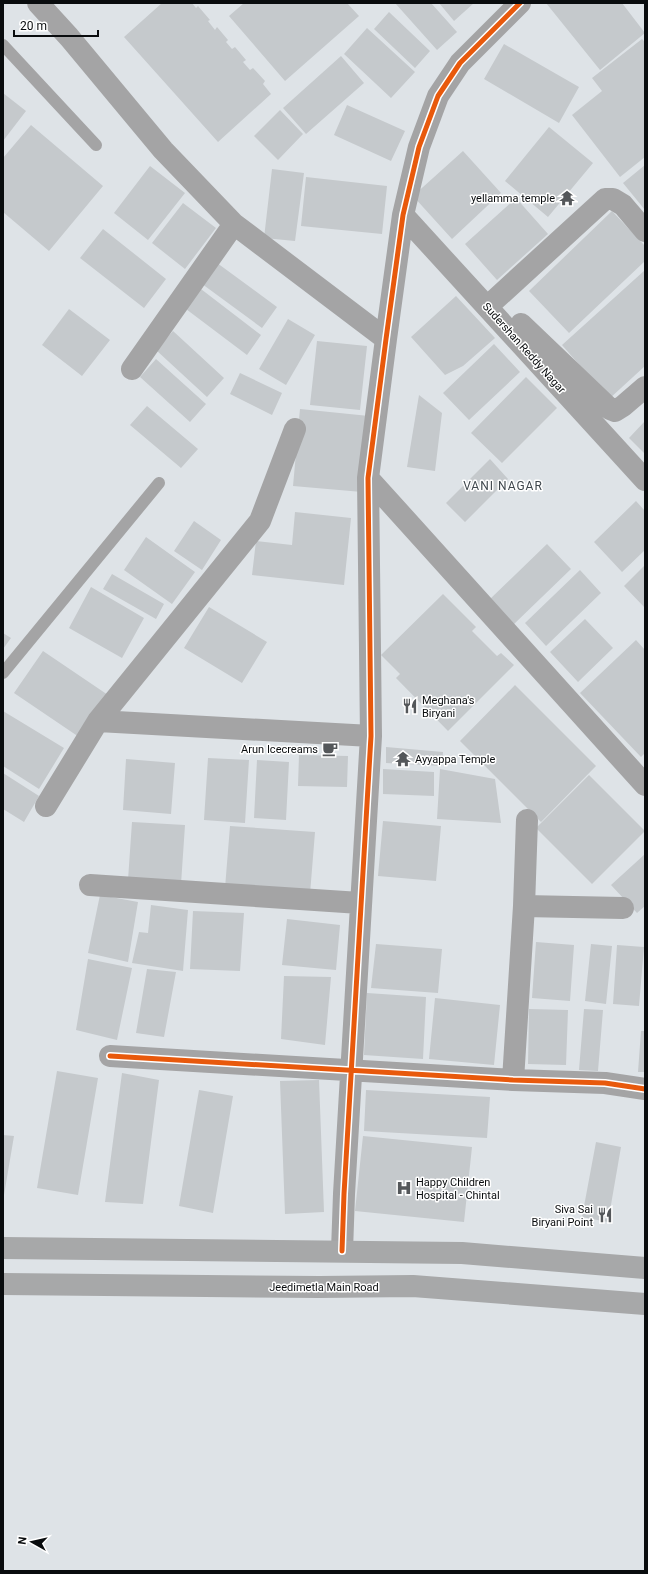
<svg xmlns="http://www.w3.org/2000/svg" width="648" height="1574" font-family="Roboto,sans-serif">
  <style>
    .building { fill: #c5c9cc }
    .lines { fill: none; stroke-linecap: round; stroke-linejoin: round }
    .service { stroke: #a4a4a5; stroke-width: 12 }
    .minor { stroke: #a4a4a5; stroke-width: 22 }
    .primary { stroke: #a7a8a9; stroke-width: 22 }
    .cycleway-casing { stroke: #fff; stroke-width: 8 }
    .cycleway { stroke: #e8590c; stroke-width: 5 }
    .labels { text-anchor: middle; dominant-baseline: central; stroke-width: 3; stroke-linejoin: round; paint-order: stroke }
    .poi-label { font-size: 11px; fill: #090c0e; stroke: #fff; text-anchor: end }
    .street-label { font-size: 11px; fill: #090c0e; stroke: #fff }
    .neighbourhood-label { font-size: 12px; letter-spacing: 1px; fill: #3e464c; stroke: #fff }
  </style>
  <rect width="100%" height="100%" fill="#dee3e7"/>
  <path class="building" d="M162,3H192L196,8L198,6L210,20L208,21L215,30L217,27L228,40L226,42L232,49L235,47L246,60L243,62L250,70L253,68L265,81L263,84L271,94L218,142L124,37Z
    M244,3H347L359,16L285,81L229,16Z
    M395,3H431L457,32L437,50Z
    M439,3H474L454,21Z
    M546,3H622L645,33L600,70Z
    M389,12L430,51L415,68L374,29Z
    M367,28L415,72L391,98L344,54Z
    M642,39L645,42V157L620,177L572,115L602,91L592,78Z
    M504,44L579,87L559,123L484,79Z
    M341,56L364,83L306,134L283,108Z
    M3,93L26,111L3,141Z
    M347,105L405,131L391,161L334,135Z
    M280,110L303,134L278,160L254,136Z
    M31,125L103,186L49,251L3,212V158Z
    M549,127L593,163L548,217L505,181Z
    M463,151L501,193L452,239L413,196Z
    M645,165V210L623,183Z
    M150,166L185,193L148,240L114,213Z
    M272,169L304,173L295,241L264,238Z
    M306,177L387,186L382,234L301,226Z
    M516,198L548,234L497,280L465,244Z
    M183,203L216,228L185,269L152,243Z
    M612,211L645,246V261L569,333L529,291Z
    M103,229L166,279L144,308L80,258Z
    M213,260L277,307L262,328L198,281Z
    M645,270V366L609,399L562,345Z
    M197,286L261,335L247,355L182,306Z
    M456,296L495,338L463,366L445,375L411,337Z
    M69,309L110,340L82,376L42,345Z
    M288,319L315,335L286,385L259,369Z
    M173,331L224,378L207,397L156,350Z
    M317,341L367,346L360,410L310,405Z
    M494,344L520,372L469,420L443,393Z
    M156,359L206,404L190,422L140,377Z
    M240,373L282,393L272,415L230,394Z
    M526,377L557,408L502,463L471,433Z
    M419,395L442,413L435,471L407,467Z
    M147,406L198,449L181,468L130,425Z
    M300,409L369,416L362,492L293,486Z
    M645,421V454L629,438Z
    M490,459L508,479L465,522L446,503Z
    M636,501L645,511V550L622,572L594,542Z
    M295,512L351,518L344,585L252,575L256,541L292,545Z
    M194,521L221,540L202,570L174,551Z
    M146,537L195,572L172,604L124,570Z
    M547,544L571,569L513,625L489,600Z
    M645,565V608L624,586Z
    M580,570L601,593L546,646L525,623Z
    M112,574L164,604L156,619L103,589Z
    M91,587L144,618L122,658L69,628Z
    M443,594L476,627L472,631L497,656L501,653L514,665L448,731L396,678L400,674L381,655Z
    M209,607L267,642L242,683L184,648Z
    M585,619L613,648L578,682L550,652Z
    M3,633L11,638L3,649Z
    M636,640L645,650V753L641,757L580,693Z
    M43,651L108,695L79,737L14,693Z
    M515,685L596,766L541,822L460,741Z
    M3,711L64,748L39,789L3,766Z
    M386,747L443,752L442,766L386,763Z
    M299,755L348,756L347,787L298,786Z
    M208,758L249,760L245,823L204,820Z
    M126,759L175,763L171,814L123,810Z
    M257,760L289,762L286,820L254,818Z
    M383,769L434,772V796L383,794Z
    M440,769L495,779L501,823L437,819Z
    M3,773L39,796L24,822L3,809Z
    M589,775L645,831L592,884L536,828Z
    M383,821L441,826L436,881L378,876Z
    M132,822L185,825L181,884L128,880Z
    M230,826L315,832L310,894L225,888Z
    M645,854V906L637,913L611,885Z
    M100,895L138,902L128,962L88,953Z
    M151,905L188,910L183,971L132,963L139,932L148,933Z
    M193,911L244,913L240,971L190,969Z
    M287,919L340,925L336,970L282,965Z
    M536,942L574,945L570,1001L532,998Z
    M376,944L442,949L438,993L371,988Z
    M591,944L612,946L606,1004L585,1001Z
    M617,945L644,947L639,1006L613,1004Z
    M88,959L132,968L117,1040L76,1030Z
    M147,969L176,972L164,1037L136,1033Z
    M284,976L331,977L325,1045L281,1039Z
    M367,993L426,997L423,1059L364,1055Z
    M435,998L500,1005L494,1065L429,1059Z
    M529,1009L568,1010L566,1065L528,1064Z
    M584,1009L603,1010L598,1071L579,1070Z
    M641,1031H645V1072H638Z
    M57,1071L98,1078L78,1195L37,1188Z
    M122,1073L159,1080L143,1204L105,1202Z
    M319,1080L324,1212L285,1214L280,1081Z
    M199,1090L233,1096L213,1213L179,1206Z
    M366,1090L490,1097L487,1138L364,1131Z
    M3,1135L14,1136L4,1195H3Z
    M363,1136L472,1147L464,1222L355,1211Z
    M596,1142L621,1147L608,1222L582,1217Z"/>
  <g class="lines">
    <path class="service" d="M3,45L96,145
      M3,673L159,483"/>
    <path class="minor" d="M38,3L69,37L163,150L234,224L386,339
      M403,215L645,480
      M487,307L605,199H613L623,205L645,231
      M521,324L610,409L615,411L623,406L645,387
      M132,369L234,224
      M368,478L645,785
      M98,721L371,736
      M46,806L98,721L260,521L295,429
      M90,885L360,903
      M524,906L623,908
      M110,1056L513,1080L605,1083L645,1089
      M513,1080L524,906L527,820
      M342,1251L344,1194L371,736L368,478L386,339L403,215L419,147L438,96L460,63L520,3"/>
    <path class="primary" d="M3,1248L462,1253L645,1268
      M3,1284L319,1287L413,1286L645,1304"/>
    <defs>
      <path id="cycleway" d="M110,1056L513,1080L605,1083L645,1089
        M342,1251L344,1194L371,736L368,478L386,339L403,215L419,147L438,96L460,63L520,3"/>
    </defs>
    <use href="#cycleway" class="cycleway-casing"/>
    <use href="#cycleway" class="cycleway"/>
  </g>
  <defs>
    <symbol id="temple-bare" viewBox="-9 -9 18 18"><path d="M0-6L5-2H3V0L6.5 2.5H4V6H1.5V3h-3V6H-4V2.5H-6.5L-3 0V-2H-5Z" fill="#54575a" stroke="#fff" stroke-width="2.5" paint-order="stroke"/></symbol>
    <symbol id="restaurant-bare" viewBox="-9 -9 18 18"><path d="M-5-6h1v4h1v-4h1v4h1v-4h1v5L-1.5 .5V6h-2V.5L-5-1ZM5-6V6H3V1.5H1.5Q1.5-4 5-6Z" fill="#54575a" stroke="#fff" stroke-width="2.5" paint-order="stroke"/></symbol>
    <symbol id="cafe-bare" viewBox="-9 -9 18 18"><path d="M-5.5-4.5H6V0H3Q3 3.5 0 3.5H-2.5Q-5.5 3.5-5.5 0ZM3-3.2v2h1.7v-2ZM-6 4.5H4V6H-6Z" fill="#54575a" stroke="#fff" stroke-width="2.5" paint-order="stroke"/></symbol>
    <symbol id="hospital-bare" viewBox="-9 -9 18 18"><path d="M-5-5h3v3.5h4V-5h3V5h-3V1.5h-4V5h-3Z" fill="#54575a" stroke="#fff" stroke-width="2.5" paint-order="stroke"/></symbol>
  </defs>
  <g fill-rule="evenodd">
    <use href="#temple-bare" x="556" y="187" width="22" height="22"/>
    <use href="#restaurant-bare" x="399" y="695" width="22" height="22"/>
    <use href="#cafe-bare" x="319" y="738" width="22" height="22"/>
    <use href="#temple-bare" x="392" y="748" width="22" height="22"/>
    <use href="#hospital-bare" x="393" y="1177" width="22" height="22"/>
    <use href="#restaurant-bare" x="594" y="1204" width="22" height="22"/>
  </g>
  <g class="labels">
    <g class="poi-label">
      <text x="555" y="198">yellamma temple</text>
      <text x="422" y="700" text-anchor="start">Meghana's<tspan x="422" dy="13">Biryani</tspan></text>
      <text x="318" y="749">Arun Icecreams</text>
      <text x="415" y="759" text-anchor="start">Ayyappa Temple</text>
      <text x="416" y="1182" text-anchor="start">Happy Children<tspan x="416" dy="13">Hospital - Chintal</tspan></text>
      <text x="593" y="1209">Siva Sai<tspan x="593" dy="13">Biryani Point</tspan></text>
    </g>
    <g class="street-label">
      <text transform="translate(524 348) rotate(48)">Sudershan Reddy Nagar</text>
      <text x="324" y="1287">Jeedimetla Main Road</text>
    </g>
    <g class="neighbourhood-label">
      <text x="503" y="486">VANI NAGAR</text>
    </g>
  </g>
  <rect width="648" height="1574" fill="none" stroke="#090c0e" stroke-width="8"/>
  <g transform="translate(32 1542) rotate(278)" stroke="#ffffff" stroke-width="3" paint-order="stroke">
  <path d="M0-3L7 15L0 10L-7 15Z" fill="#090c0e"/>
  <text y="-6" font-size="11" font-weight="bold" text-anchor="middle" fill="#090c0e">N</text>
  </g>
  <path d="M14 30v6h84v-6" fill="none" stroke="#090c0e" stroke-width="2"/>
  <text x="20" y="30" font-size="12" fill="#090c0e" stroke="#ffffff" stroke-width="3" paint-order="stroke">20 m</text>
</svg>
